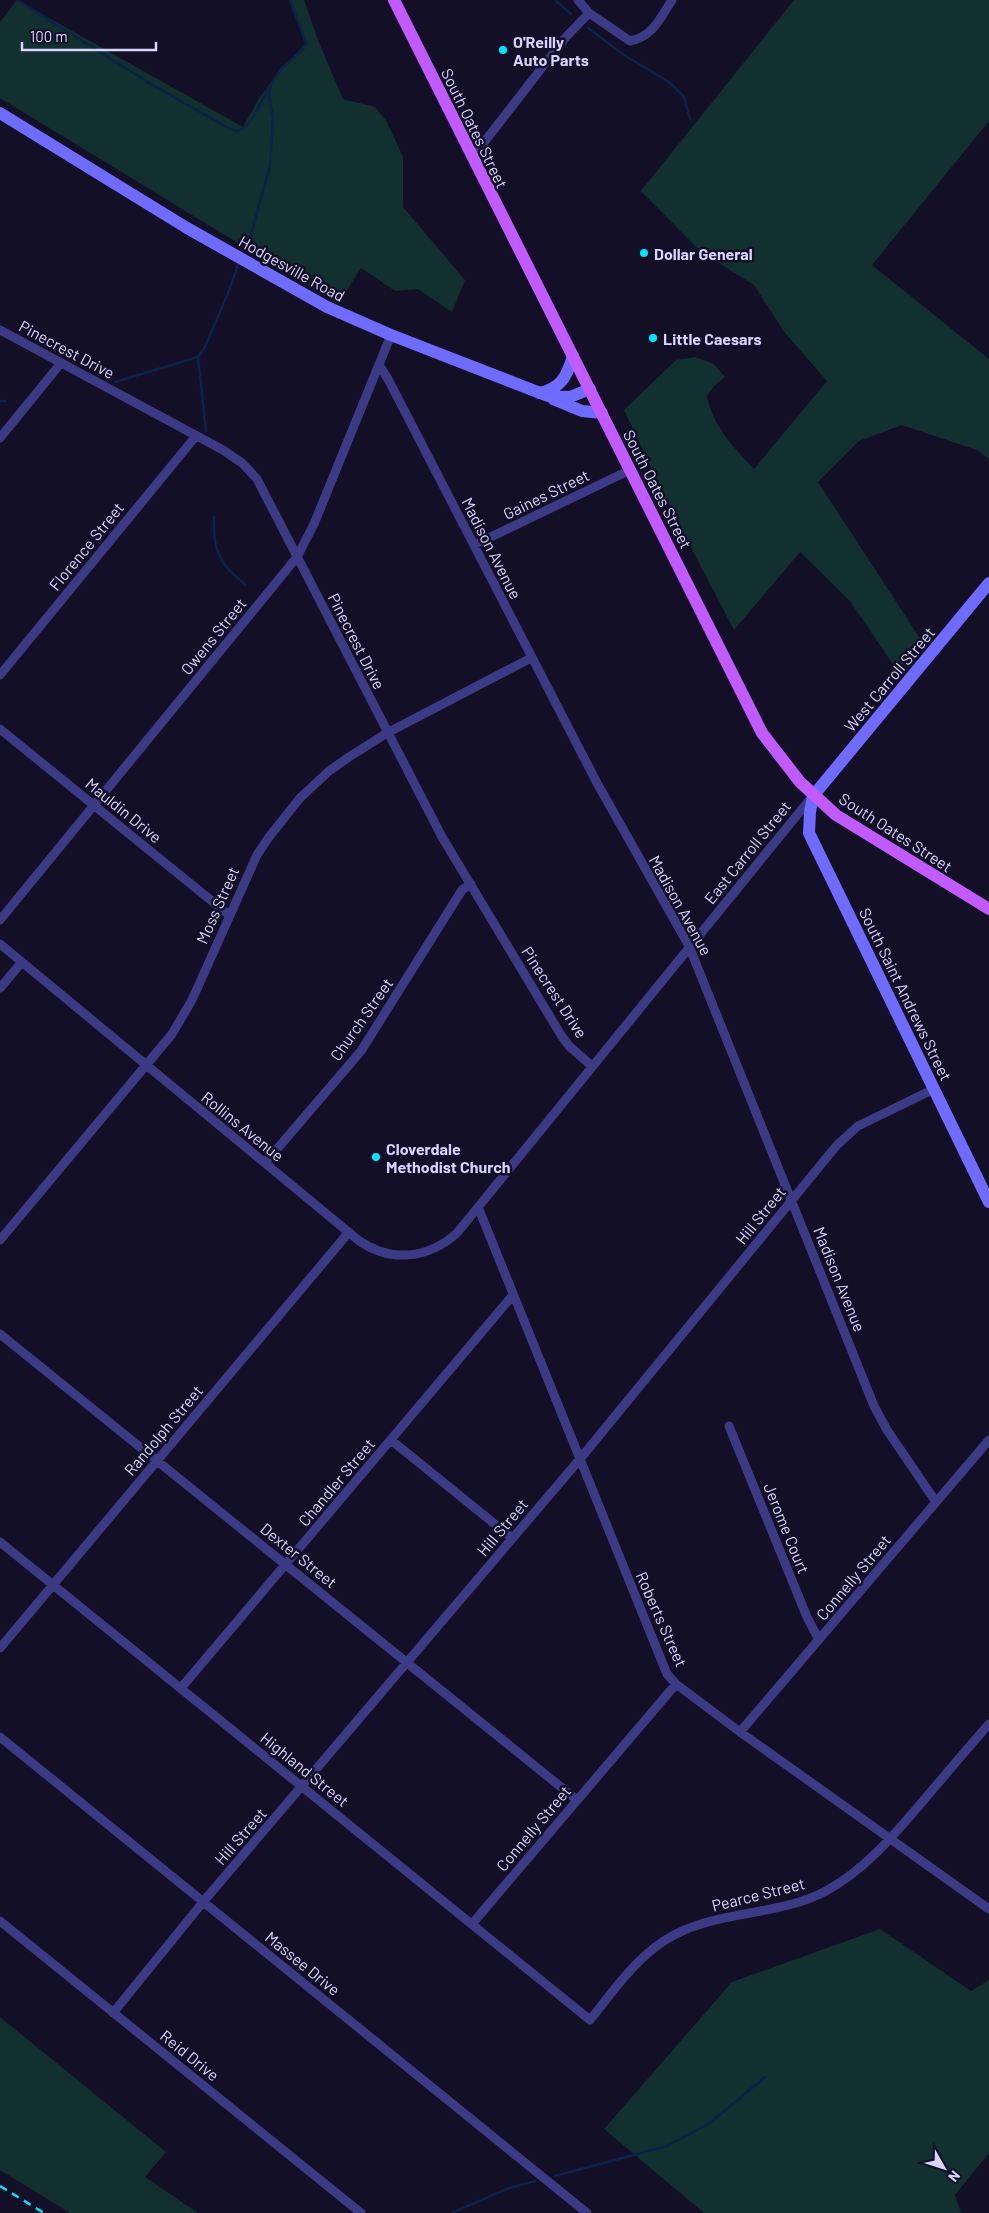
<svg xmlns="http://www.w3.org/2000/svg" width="989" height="2213" font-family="Barlow,sans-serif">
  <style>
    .green { fill: #12302f }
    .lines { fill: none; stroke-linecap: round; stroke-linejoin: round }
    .stream { stroke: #0c2248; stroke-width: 2.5 }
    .street { stroke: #3d3a85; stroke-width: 9 }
    .secondary { stroke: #6f6bff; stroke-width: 12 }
    .primary { stroke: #c25bff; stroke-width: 12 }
    .rail { stroke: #00e5ff; stroke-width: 2.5; stroke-dasharray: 8 6; stroke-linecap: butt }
    .poi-dot { fill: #00e5ff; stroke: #130f26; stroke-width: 2 }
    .labels { text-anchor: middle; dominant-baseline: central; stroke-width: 5; stroke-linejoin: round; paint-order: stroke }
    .poi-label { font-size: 16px; font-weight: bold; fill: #d9d4ff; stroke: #130f26; text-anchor: start }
    .street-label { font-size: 16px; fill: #d9d4ff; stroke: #130f26 }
  </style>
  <rect width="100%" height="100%" fill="#130f26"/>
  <path class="green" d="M17,0L243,127L258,100L278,73L305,44L291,0H304L318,40L343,99L375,107L387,122L403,157V207L465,280L452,312L418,289L395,291L361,268L338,304L0,98V22Z
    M794,0H989V121L872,265L989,359V459L977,450L902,425L859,441L818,482L925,646L900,675L850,601L800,552L734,630L669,505L624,410L676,360L695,357L714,364L725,377L714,386L707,396C713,426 733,447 754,469L827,381L785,333L754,285L701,252L641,191Z
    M880,1929L971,1991L989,1980V2153L955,2195L961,2213H704L604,2129L732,1982Z
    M0,2017L166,2152L145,2177L198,2213H70L0,2170Z"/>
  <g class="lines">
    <path class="stream" d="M17,0L151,84L230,129L238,131L246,126L253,117L270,86
      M555,0L571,14
      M588,28L624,55L669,82L684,97L690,119
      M246,252L270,166L273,119L269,96L270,86L282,68L304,48L306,43L290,0
      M198,357L206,431
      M115,382L198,357L205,347L228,293L238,265
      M0,401H6
      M214,517C212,548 220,566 245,584
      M555,2176L667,2146L710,2123L765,2077
      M452,2213L509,2188L535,2181"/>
    <path class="street" d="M578,0L589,13L630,41C653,37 660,18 672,0
      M471,156L482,145L565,38L589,13
      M0,330L223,450L242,463L257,479L442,837L561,1035L569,1046L592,1066
      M379,365L388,379L597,783L689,946L874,1406L887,1430L936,1502
      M0,438L61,363
      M474,545L630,470
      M0,675L196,436
      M0,729L229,915
      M0,920L297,557L314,524L391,335
      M0,944L358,1240C390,1263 428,1259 457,1233L811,798
      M0,988L22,962
      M265,1163L361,1051L462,890L471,884
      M478,1207L667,1674L676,1684L740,1732L989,1909
      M0,1240L172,1034L192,1000L257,855L269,837L300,798L329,771L349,757L387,733L531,658
      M0,1334L577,1800
      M729,1426L807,1617L819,1640
      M391,1440L512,1538
      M0,1542L590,2020C615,1989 638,1954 674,1935C721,1910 779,1916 826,1891C866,1869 894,1835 923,1801C945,1775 967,1749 989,1724
      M0,1648L349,1232
      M181,1688L513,1295
      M740,1732L989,1440
      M0,1737L587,2213
      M0,1921L361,2213
      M472,1924L676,1684
      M113,2013L203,1902L580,1459L837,1145L858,1126L934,1089"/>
    <path class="secondary" d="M0,113L187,228L327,307L391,335L548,396L570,397L590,389
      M539,393C561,389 567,376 573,356
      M553,399L582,411L602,413
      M989,583L813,796L810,812L809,833L989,1202"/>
    <path class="primary" d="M394,0L762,733L800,782L836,815L989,909"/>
    <path class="rail" d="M0,2186L44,2213"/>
  </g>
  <g class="poi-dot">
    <circle cx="503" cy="50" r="5"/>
    <circle cx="644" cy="253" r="5"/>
    <circle cx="653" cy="338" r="5"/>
    <circle cx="376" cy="1157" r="5"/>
  </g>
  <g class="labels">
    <g class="poi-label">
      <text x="513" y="41">O'Reilly<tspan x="513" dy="18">Auto Parts</tspan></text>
      <text x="654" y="253">Dollar General</text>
      <text x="663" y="338">Little Caesars</text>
      <text x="386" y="1148">Cloverdale<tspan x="386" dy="18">Methodist Church</tspan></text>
    </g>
    <g class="street-label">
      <text transform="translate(475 128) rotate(64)">South Oates Street</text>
      <text transform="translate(292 268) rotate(29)">Hodgesville Road</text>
      <text transform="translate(67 349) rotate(28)">Pinecrest Drive</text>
      <text transform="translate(658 489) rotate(63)">South Oates Street</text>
      <text transform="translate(546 494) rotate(-26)">Gaines Street</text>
      <text transform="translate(86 546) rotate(-51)">Florence Street</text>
      <text transform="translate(492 548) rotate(63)">Madison Avenue</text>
      <text transform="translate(213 636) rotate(-51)">Owens Street</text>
      <text transform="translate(357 641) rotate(63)">Pinecrest Drive</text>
      <text transform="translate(889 679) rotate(-50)">West Carroll Street</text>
      <text transform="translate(124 810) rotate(39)">Mauldin Drive</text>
      <text transform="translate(896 832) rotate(33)">South Oates Street</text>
      <text transform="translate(747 852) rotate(-51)">East Carroll Street</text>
      <text transform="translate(217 905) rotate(-66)">Moss Street</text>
      <text transform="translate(681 905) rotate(61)">Madison Avenue</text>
      <text transform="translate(555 992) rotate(57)">Pinecrest Drive</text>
      <text transform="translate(906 994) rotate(64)">South Saint Andrews Street</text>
      <text transform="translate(361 1019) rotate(-55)">Church Street</text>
      <text transform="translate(243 1126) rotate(39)">Rollins Avenue</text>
      <text transform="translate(760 1215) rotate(-51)">Hill Street</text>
      <text transform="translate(840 1279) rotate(68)">Madison Avenue</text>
      <text transform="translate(163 1430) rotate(-50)">Randolph Street</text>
      <text transform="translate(336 1482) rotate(-50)">Chandler Street</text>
      <text transform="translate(502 1527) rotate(-50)">Hill Street</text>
      <text transform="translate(787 1528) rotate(68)">Jerome Court</text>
      <text transform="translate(299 1555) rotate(39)">Dexter Street</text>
      <text transform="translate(853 1577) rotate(-50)">Connelly Street</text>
      <text transform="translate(662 1619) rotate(66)">Roberts Street</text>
      <text transform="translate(305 1769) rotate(39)">Highland Street</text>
      <text transform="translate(533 1828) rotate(-50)">Connelly Street</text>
      <text transform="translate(240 1836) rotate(-49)">Hill Street</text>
      <text transform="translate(758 1894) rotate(-14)">Pearce Street</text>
      <text transform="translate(303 1963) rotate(39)">Massee Drive</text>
      <text transform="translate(190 2055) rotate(39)">Reid Drive</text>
    </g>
  </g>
  <g transform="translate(944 2168) rotate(129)" stroke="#130f26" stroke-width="4" paint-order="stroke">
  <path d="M0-4L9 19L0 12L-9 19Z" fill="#d9d4ff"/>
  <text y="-8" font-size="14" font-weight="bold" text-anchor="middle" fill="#d9d4ff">N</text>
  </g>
  <path d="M22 42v8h134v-8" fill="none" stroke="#d9d4ff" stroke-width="2.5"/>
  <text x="30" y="42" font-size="15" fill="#d9d4ff" stroke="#130f26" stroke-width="4" paint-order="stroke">100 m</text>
</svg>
